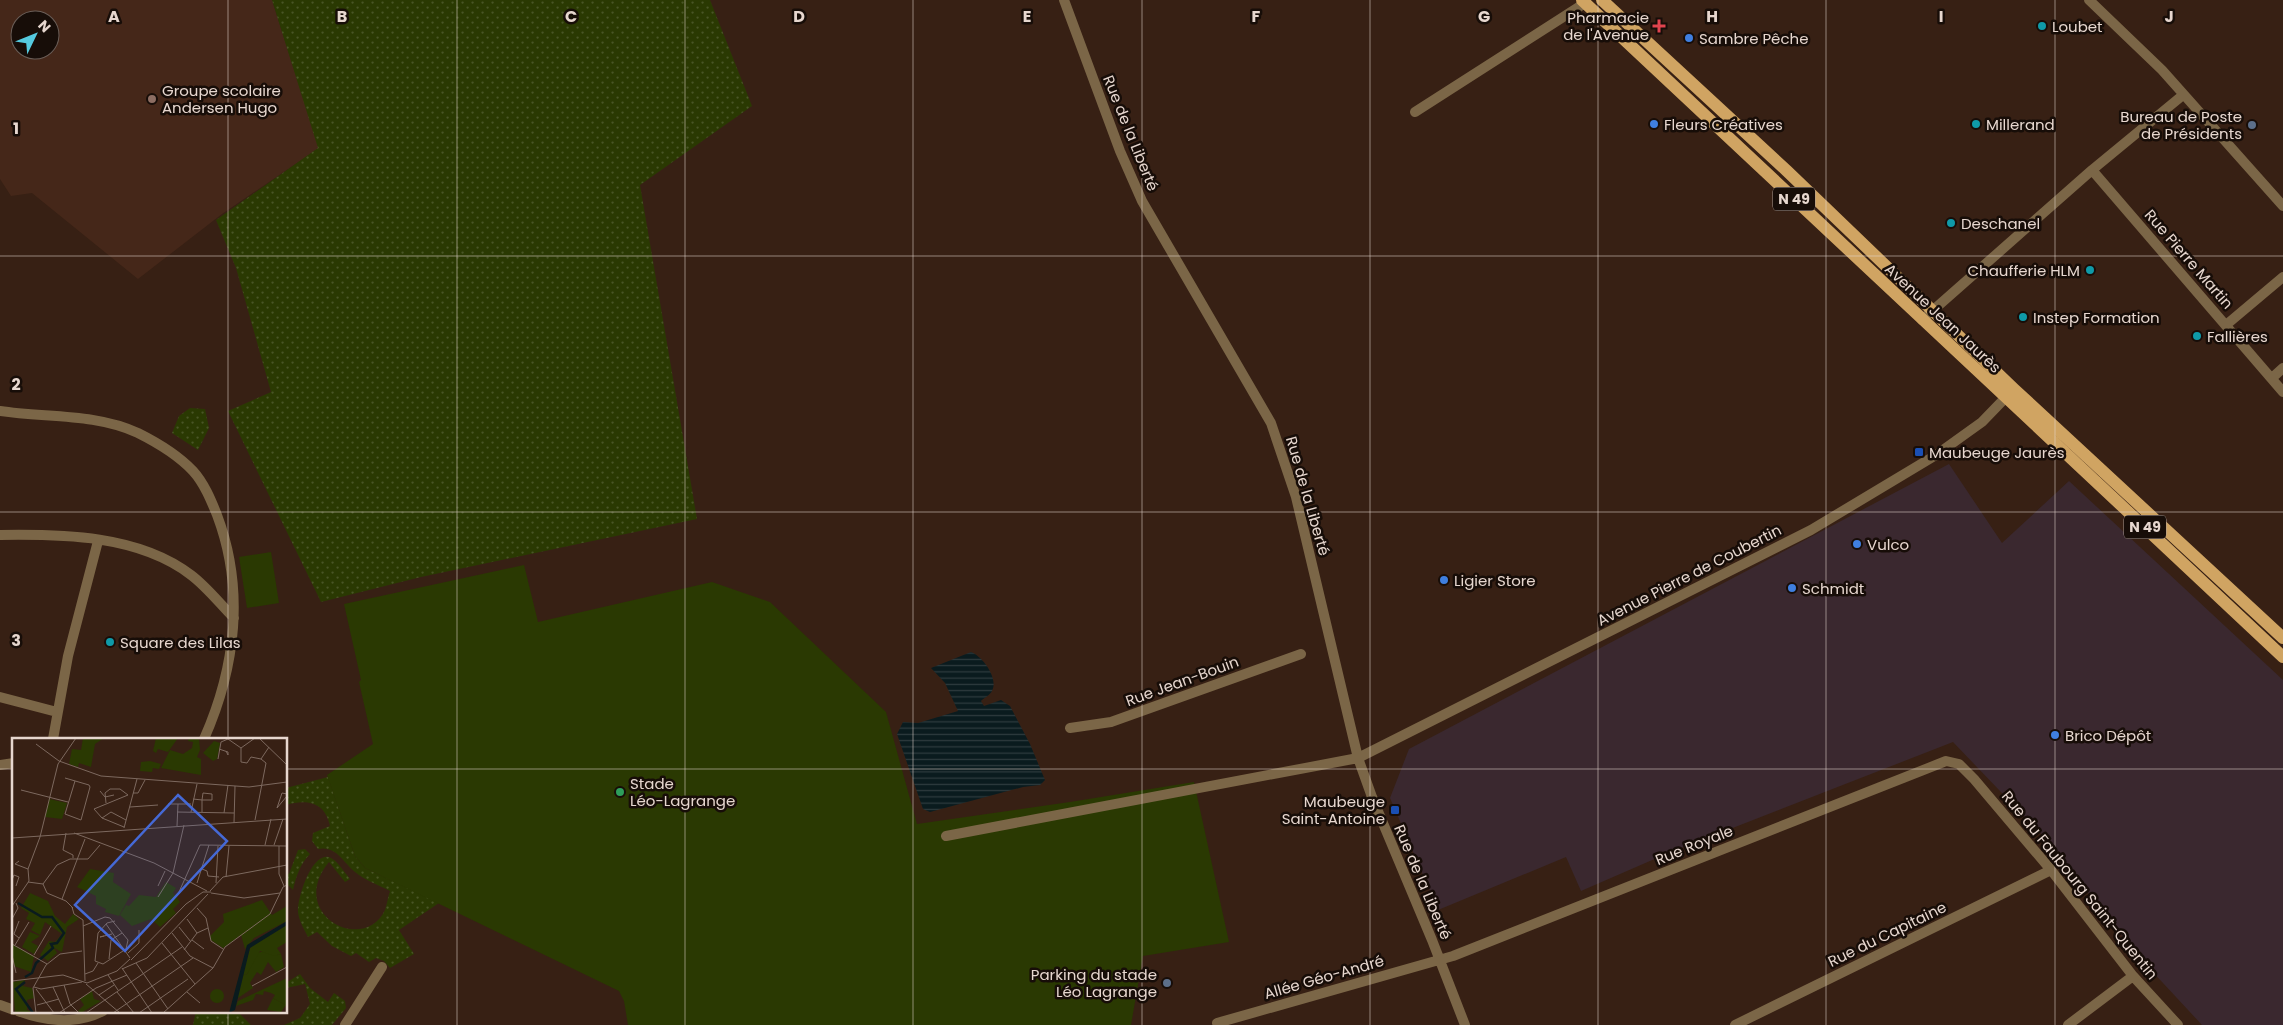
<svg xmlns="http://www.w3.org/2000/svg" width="2283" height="1025" font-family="Poppins,sans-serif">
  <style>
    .commercial { fill: #3a282f }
    .built { fill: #452719; fill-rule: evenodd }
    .grass { fill: url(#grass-dots) }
    .pitch { fill: #2a3902 }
    .water { fill: url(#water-rules) }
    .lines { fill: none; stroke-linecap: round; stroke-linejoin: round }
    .street { stroke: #7b6647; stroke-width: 10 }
    .primary { stroke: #d0a462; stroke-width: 12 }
    .grid { fill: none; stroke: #e7d7cf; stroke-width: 1; stroke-opacity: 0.55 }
    .health-dot { fill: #e0444e; stroke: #170d08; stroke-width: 2 }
    .culture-dot { fill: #0f9aa8; stroke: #170d08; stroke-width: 2 }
    .shop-dot { fill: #3f7fe0; stroke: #170d08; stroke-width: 2 }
    .education-dot { fill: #8d6e63; stroke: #170d08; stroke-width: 2 }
    .service-dot { fill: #5c6f8a; stroke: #170d08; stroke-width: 2 }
    .transit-dot { fill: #1a4fb4; stroke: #170d08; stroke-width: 2 }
    .leisure-dot { fill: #2e9e5b; stroke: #170d08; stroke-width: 2 }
    .labels { text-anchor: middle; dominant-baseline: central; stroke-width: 5; stroke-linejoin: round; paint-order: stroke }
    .shield { fill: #170d08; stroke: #a99a93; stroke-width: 1 }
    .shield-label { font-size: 14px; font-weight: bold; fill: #e7d7cf }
    .poi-label { font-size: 15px; fill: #e7d7cf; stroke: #170d08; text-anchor: start }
    .street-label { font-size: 15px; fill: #e7d7cf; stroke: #170d08 }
    .inset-river { fill: none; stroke: #0a1b1e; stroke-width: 2.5 }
    .inset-road { fill: none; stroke: #7d695f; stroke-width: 1 }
    .view { fill: #4569d6; fill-opacity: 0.15; stroke: #4569d6; stroke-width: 2.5 }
    .inset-edge { fill: none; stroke: #e7d7cf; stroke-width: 2.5 }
    .grid-label { font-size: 16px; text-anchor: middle; font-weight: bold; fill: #e7d7cf; stroke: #170d08; stroke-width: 5; stroke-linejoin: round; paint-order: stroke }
  </style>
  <defs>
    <pattern id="grass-dots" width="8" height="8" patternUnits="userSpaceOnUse" patternTransform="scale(1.25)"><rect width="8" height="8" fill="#2a3902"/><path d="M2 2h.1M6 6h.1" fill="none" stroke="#495526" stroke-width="1.8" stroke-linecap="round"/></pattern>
    <pattern id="water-rules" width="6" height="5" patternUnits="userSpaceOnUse" patternTransform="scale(1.25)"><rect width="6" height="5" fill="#0a1b1e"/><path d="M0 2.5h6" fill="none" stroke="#2e3b3e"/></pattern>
  </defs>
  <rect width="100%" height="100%" fill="#372014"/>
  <path class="commercial" d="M1949,464L2002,543L2069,481L2283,680V1025H2202L2137,955L2044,837L1953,742L1666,854L1581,891L1566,857L1438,910L1390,798L1409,749Z"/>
  <path class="built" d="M0,0H272L319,148L222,214L138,279L32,193L11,196L0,179ZM20,20H50V50H20Z"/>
  <path class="grass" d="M272,0H710L752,106L640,185L697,519L421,577L321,602L228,411L271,392L236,268L216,220L318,148Z
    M190,408L205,409L209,428L198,450L172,433L179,416Z
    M328,777L355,856L365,868L439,903L399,930L414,954L390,968L384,961L376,958L369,962L356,953L351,956L332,946L317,932L308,937C304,929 299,921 298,912C297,899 311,854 328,857C336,858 345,873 350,879L345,882L329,862C286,914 364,955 385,910C387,904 388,897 390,891C379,885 364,880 355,872C343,862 336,845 318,849L312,841L313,833L330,826C325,802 307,799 286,805V788Z
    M305,849L310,854C300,864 296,877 293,890L286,883V873L289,874L298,850Z
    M300,974L310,988L328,1002L334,993L345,1001L346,1008L332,1025H284L300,1018L310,1004L305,984L286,988V983Z
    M196,1011H237L251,1025H193Z"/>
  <path class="pitch" d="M271,552L279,603L247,608L239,557Z
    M524,565L538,622L712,582L770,602L886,712L917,824L1070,802L1194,782L1229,942L1143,956L1131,1025H628L624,1001L619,991L365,868L355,856L327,775L373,744L359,682L361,680L344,604Z"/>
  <path class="water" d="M971,652C982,656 999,678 992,691C990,695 984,698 981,701L984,706L1001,700L1010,706L1030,744L1045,780L1040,785L1023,787L930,812L923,809L897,734L903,722L918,723L958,711L945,683L931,668Z"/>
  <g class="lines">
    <path class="street" d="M1064,0L1120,151L1142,201L1271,423L1296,497L1358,758L1372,797L1432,940L1465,1025
      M2089,0L2162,70L2283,206
      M1415,112L1585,3
      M2092,170L2283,392
      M1922,320L2092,170L2183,95
      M2226,325L2283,277
      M2272,378L2283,368
      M0,411C45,418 95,413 138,433C158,443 178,455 193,471C204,483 211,500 217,515C245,589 236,667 204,739
      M0,535C63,534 139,535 191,575C207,587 220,604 234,618
      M0,697L57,712
      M1070,728L1111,722L1301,654
      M53,739L68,656L98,541
      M0,765L14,763
      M946,836L1358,758L1811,530L1936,455L1982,422L2010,393
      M0,1005L14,1010
      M18,1011C45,1021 76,1025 103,1011
      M1217,1023L1453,956L1946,761L1959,764L1974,779L2051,870L2133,976L2178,1025
      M345,1025L382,967
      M1735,1025L2051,870
      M2068,1025L2133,976"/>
    <path class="primary" d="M1582,0L2283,657
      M1602,0L1787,171L2014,389L2283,638"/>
  </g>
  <path class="grid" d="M228,0V739M457,0V1025M685,0V1025M913,0V1025M1142,0V1025M1370,0V1025M1598,0V1025M1826,0V1025M2055,0V1025M0,256H2283M0,512H2283M0,769H14M286,769H2283M228,1011V1025"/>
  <path class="health-dot" d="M1656.5 18.5h5v5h5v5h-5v5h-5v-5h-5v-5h5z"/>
  <g class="culture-dot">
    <circle cx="2042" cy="26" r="5"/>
    <circle cx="1976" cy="124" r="5"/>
    <circle cx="1951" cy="223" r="5"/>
    <circle cx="2090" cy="270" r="5"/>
    <circle cx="2023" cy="317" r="5"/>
    <circle cx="2197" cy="336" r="5"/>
    <circle cx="110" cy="642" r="5"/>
  </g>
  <g class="shop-dot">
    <circle cx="1689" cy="38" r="5"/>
    <circle cx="1654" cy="124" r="5"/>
    <circle cx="1857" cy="544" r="5"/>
    <circle cx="1444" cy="580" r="5"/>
    <circle cx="1792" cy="588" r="5"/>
    <circle cx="2055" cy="735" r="5"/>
  </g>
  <circle class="education-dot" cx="152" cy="99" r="5"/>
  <g class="service-dot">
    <circle cx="2252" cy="125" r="5"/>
    <circle cx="1167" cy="983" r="5"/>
  </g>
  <g class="transit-dot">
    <rect x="1914" y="447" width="10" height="10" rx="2.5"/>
    <rect x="1390" y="805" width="10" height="10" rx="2.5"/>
  </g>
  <circle class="leisure-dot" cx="620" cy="792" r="5"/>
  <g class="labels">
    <g class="shield">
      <rect x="1773" y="187.5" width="42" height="23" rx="4"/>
      <rect x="2124" y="515.5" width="42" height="23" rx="4"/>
    </g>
    <g class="shield-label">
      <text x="1794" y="199">N 49</text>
      <text x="2145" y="527">N 49</text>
    </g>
    <g class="poi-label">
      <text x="1649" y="17" text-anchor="end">Pharmacie<tspan x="1649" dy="17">de l'Avenue</tspan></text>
      <text x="2052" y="26">Loubet</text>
      <text x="1699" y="38">Sambre Pêche</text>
      <text x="162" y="90">Groupe scolaire<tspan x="162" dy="17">Andersen Hugo</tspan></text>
      <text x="2242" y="116" text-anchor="end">Bureau de Poste<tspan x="2242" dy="17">de Présidents</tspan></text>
      <text x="1664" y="124">Fleurs Créatives</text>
      <text x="1986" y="124">Millerand</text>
      <text x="1961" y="223">Deschanel</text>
      <text x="2080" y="270" text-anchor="end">Chaufferie HLM</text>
      <text x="2033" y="317">Instep Formation</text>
      <text x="2207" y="336">Fallières</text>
      <text x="1929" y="452">Maubeuge Jaurès</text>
      <text x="1867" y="544">Vulco</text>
      <text x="1454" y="580">Ligier Store</text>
      <text x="1802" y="588">Schmidt</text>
      <text x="120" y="642">Square des Lilas</text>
      <text x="2065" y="735">Brico Dépôt</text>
      <text x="630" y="783">Stade<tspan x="630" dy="17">Léo-Lagrange</tspan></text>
      <text x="1385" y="801" text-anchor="end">Maubeuge<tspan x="1385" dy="17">Saint-Antoine</tspan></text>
      <text x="1157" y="974" text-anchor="end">Parking du stade<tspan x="1157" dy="17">Léo Lagrange</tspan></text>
    </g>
    <g class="street-label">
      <text transform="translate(1131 133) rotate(68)">Rue de la Liberté</text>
      <text transform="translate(2189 259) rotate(49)">Rue Pierre Martin</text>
      <text transform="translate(1943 318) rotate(43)">Avenue Jean Jaurès</text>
      <text transform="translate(1308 496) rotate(74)">Rue de la Liberté</text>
      <text transform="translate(1689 575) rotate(-27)">Avenue Pierre de Coubertin</text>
      <text transform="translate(1182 681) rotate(-20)">Rue Jean-Bouin</text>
      <text transform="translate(1694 845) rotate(-22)">Rue Royale</text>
      <text transform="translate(1423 882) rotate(67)">Rue de la Liberté</text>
      <text transform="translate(2080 885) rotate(51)">Rue du Faubourg Saint-Quentin</text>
      <text transform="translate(1887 934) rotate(-26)">Rue du Capitaine</text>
      <text transform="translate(1324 977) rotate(-16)">Allée Géo-André</text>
    </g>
  </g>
  <g transform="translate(12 738)">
    <rect width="275" height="275" fill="#372014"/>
    <path d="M71,0H92L83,6L79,29L67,25L66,29L57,26L60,11L69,12ZM177,0H187L188,12L185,19L189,21V37L149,30L158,12L171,16L180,10L181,4L176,3ZM202,3L208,5L205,21L201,23L191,15ZM78,131L102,135L101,144L119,156L107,178L93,174L94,171L84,166V158L65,149ZM18,155L36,163L43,178L53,186L61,176L67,181L55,189L50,214L42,210L45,215L36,223L28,217L37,203L43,204L50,196L33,184L28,197L19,192L23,185L14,181L17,175L9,170ZM250,162L260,177L275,168V183L242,200L233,211L229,197L211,210L199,202L198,198L212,184L211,176ZM252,213L263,217L269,216L272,229L264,234L256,224L249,237L245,234L238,245L241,250L223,262L229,238L235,236L245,215ZM13,242L11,248L20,250L22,260L15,262V272L22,275H3L1,244ZM80,253L82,261L89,263L69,275L66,273L72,267L68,261ZM261,260L274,267L269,274L255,272Z" fill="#2a3902"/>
    <path d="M144,0H166L156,14L146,11L144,15L141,13ZM138,23L149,26L147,31L141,30L140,34L128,33L129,24ZM275,187V204L265,210L269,216L262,218L248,213L235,236L229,238L239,208ZM275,240V268L261,260L263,257L259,255L252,253L251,257L244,256L241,262L224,268L226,263Z" fill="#2a3902"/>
    <path d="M37,61L55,65L50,81L33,79ZM18,194L28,198L19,204L26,208L22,216L10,209ZM0,206L22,218L19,234L2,228Z" fill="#2a3902"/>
    <path d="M154,144L164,150L161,155L168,164L161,171L164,175L148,189L139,181L120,188L108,177L114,167L117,168L127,157L144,159ZM198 258a7 7 0 1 1 14 0a7 7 0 1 1-14 0Z" fill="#2a3902"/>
    <path d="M275,183V187L238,210L223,272L217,275L235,207Z" fill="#0a1b1e"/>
    <path class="inset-river" d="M6,165L30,179H40L52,195L45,205L39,206L41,210L24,225L20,235L13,239M13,244L4,251L21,275"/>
    <path class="inset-road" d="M247,0L275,27M216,1L229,10V24L235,25L239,19L249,21M24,6L47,23L89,38L237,49L275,44M229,10L243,0M207,11L216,14V17L214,13M206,21L209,4L216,1M53,40L77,47L78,49L69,82L53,76L63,43M9,52L56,64M88,53L93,59L102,57M121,55H126L133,42M275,56L270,55L265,70L275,58M181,61L190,62L191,55L200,56V62H190V74M94,65L93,55L98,51H108L116,57M156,66H179M118,69L146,67M165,74L222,75M179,74L185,46M212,75L216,47M90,80L99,74L114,82M243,82L254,25L249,21L257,9M222,85L223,48M165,88L166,66M112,89L90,80L82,71L116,57M112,90L125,41M54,95L51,112L61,117V120M62,95L142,125L195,153M0,100L275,81M253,107L259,81M262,107L271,81M267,108V136L272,148M7,123L3,126L16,131M190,131L195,133L196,138L207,139M214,139L217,108M0,142L2,137L7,139L4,148M16,144L31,146L35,155L54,163L61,170M185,145L197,107M204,145L206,108M31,146L45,127L58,121H76L88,107M146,148L153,133M198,153L211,139L275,127M167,154L188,107L275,108M199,155L232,160L268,155M146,159L161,135L172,87M50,161L73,101M0,168L17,143L16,131L28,99L46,26L64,0M60,169L62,176L71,182L73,243M185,170L194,180L199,203L211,211M0,181L6,170L4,165M175,181L185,195M7,183L2,196L7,200M103,183L95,185L86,195L83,223L91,226L114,211M94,186L118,220M71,188L93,179L98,180L116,202L114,211M167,189L179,204M160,195L178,218L201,230M92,198L88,199L100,196M180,202L192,211M150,205L183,246M0,206L35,226M3,207L17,184M172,212L185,195L196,190M116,215L127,205V192M0,217L4,235M22,217L39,188M97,221L99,202L110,195M119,222L174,166L191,154H199M124,225L156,271M110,230L140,275M110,231L135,220L196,156M73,236L81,233L86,225M96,237L106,252M0,243L51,237L75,245M75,245L105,233L118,221M74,246L108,275M52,247L58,266L67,275M240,248L275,229M22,249L29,251L70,244M41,249L53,275M24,251L42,275M105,254L122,275M175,254L188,265M87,257L102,247M25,267L47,261M24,275L21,250L34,227L48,216L70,213M47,275L84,250L115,237M74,275L170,209M101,275L181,220M127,275L176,241M151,275L201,230L213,209L258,176L271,149L275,147"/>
    <path class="view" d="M166,57L215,103L113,213L63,167Z"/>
    <rect width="275" height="275" class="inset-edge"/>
  </g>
  <g class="grid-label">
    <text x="114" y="22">A</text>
    <text x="342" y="22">B</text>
    <text x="571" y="22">C</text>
    <text x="799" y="22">D</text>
    <text x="1027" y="22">E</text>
    <text x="1256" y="22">F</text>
    <text x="1484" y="22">G</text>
    <text x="1712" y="22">H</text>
    <text x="1941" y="22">I</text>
    <text x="2169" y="22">J</text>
    <text x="16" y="134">1</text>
    <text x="16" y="390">2</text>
    <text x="16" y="646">3</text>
  </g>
  <g transform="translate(35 35) rotate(47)"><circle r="24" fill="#170d08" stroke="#6a5e58"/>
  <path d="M0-4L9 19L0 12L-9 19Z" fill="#55cadf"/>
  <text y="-8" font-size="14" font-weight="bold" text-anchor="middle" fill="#e7d7cf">N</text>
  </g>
</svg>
